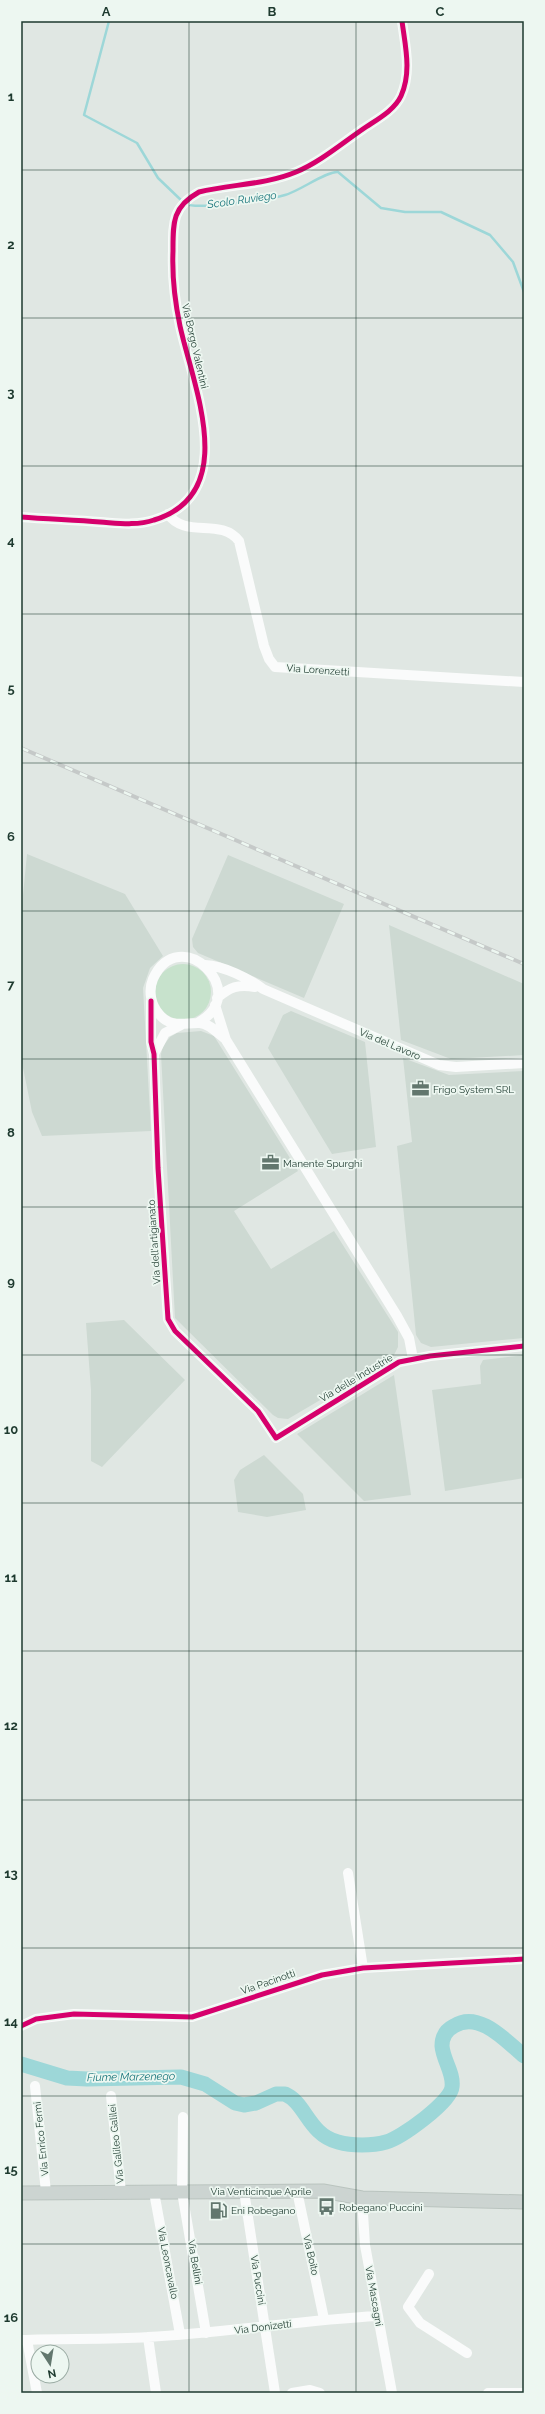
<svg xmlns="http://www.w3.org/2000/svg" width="545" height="2414" font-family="Raleway,sans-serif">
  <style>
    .built { fill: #cdd9d2 }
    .green { fill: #c7e2cc }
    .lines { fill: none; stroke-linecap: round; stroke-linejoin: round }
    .stream { stroke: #9dd7d8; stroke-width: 2.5 }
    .river { stroke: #9dd7d8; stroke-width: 15 }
    .major-casing { stroke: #bac4bf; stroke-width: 15 }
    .minor { stroke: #fafbfb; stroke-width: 10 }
    .major { stroke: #ccd4d1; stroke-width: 13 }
    .rail-casing { stroke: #c5c9c8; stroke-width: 4 }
    .rail { stroke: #edf7f1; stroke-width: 2.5; stroke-dasharray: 8; stroke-linecap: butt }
    .cycleway-casing { stroke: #edf7f1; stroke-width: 8 }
    .cycleway { stroke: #d6006c; stroke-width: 5 }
    .grid { fill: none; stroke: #1e3a2f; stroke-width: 1; stroke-opacity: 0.55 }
    .labels { text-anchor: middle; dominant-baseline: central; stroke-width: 3.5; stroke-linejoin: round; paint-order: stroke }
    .street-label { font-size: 10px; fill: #1e3a2f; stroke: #edf7f1 }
    .poi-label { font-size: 10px; fill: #1e3a2f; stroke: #edf7f1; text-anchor: start }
    .water-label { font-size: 11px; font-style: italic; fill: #157379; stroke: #edf7f1 }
    .neatline { fill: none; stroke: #1e3a2f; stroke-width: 1.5 }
    .grid-label { font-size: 13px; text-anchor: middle; font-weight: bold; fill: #1e3a2f }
  </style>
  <rect width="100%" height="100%" fill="#e0e7e3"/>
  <path class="built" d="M27,854L125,894L163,956L150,968L143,988L151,1131L42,1136L32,1112L21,1058V916Z
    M228,855L344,904L304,998L198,953L193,947L192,939Z
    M389,925L524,984V1055L451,1059L401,1040Z
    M291,1011L365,1042L376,1147L332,1154L268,1048L283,1015Z
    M201,1031L214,1036L298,1171L234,1211L271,1269L334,1231L398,1332V1347L394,1355L388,1360L288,1419L278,1418L273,1415L175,1318L161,1054L163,1046L170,1037L177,1033Z
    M403,1058L449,1075L524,1071V1338L431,1347L421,1343L416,1335L397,1146L412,1142Z
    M124,1320L185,1380L102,1467L91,1461V1390L86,1323Z
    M524,1355V1478L445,1491L432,1390L481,1384L480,1366L483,1360Z
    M394,1375L411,1495L364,1501L297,1434Z
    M264,1455L303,1494L306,1510L267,1517L238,1512L234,1480L240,1470Z"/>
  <path class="green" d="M155 992a28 28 0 1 1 56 0a28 28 0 1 1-56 0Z"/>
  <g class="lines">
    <path class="stream" d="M109,21L84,115L137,143L158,178L182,201
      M187,204C196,210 271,199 285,195C300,191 326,171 338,172L381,208L405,212H441L490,235L513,262L524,292"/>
    <path class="river" d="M21,2064L67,2078L87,2079L181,2077L205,2084L235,2103L244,2105L256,2103L276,2094H285C306,2103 308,2134 338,2142C352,2146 372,2146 386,2142C401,2138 451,2102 452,2087C454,2073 443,2060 442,2046C442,2037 446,2030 454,2026C479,2010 506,2041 524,2056"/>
    <defs>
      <path id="major" d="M21,2193L323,2191L362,2198L524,2202"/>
    </defs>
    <use href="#major" class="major-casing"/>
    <path class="minor" d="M168,514C185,539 221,517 239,541L264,646L269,659L275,667L524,682
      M21,517C47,519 73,520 100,522C117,523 136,526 154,520C241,494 193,386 180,326C175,302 172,275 173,251C173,223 172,207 199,192C231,184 265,185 296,172C320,162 341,144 363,129C376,120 394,111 401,96C412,72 405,45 402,21
      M205,965C224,966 248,978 263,989L439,1065L456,1067L524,1063
      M217,998C230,987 238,984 255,987
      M151,1001V1042L154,1054L158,1168L168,1319L175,1331L258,1411L276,1438L399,1362L430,1356L524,1346
      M215,1005L226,1040L397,1316L409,1338L413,1359
      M199,1022C253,992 179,921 153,979C148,991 151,1005 159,1014C170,1028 183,1023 198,1023C207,1022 217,1032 224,1038
      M154,1054L165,1033L181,1025
      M348,1873L363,1968
      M21,2026L36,2019L74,2014L192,2017L322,1975L363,1968L524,1959
      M35,2086L46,2192
      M111,2096L121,2192
      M183,2117L182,2192L206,2333
      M244,2191L275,2393
      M297,2191L324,2319
      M154,2192L180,2334
      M362,2198L365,2245L392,2393
      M429,2274L408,2307L420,2323L467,2353
      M148,2337L156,2393
      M21,2340C63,2338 106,2340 148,2337C225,2333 301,2320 378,2316
      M27,2340L37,2393
      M292,2393L310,2390L320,2393
      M488,2393H524"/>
    <use href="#major" class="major"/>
    <defs>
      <path id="rail" d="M21,748L524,964"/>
    </defs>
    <use href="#rail" class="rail-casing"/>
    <use href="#rail" class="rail"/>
    <defs>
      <path id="cycleway" d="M21,517C47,519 73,520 100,522C117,523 136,526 154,520C241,494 193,386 180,326C175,302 172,275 173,251C173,223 172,207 199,192C231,184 265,185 296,172C320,162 341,144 363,129C376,120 394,111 401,96C412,72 405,45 402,21
        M151,1001V1042L154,1054L158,1168L168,1319L175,1331L258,1411L276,1438L399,1362L430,1356L524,1346
        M21,2026L36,2019L74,2014L192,2017L322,1975L363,1968L524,1959"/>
    </defs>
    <use href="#cycleway" class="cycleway-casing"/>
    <use href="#cycleway" class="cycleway"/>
  </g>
  <path class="grid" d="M189,21V2393M356,21V2393M21,170H524M21,318H524M21,466H524M21,614H524M21,763H524M21,911H524M21,1059H524M21,1207H524M21,1355H524M21,1503H524M21,1651H524M21,1800H524M21,1948H524M21,2096H524M21,2244H524"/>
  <defs>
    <symbol id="office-bare" viewBox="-9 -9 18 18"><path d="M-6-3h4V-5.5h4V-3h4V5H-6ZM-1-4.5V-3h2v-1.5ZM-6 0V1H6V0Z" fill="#62776e" stroke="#edf7f1" stroke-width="2.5" paint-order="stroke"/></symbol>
    <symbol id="bus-bare" viewBox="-9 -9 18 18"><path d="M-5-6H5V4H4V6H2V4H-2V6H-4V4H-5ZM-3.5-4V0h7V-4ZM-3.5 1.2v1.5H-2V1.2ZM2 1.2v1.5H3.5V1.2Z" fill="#62776e" stroke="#edf7f1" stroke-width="2.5" paint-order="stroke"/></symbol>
    <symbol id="fuel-bare" viewBox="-9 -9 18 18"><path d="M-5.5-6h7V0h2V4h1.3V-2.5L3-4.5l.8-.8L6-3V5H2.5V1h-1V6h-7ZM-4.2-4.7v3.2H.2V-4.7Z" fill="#62776e" stroke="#edf7f1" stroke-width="2.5" paint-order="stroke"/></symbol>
  </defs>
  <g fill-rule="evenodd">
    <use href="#office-bare" x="408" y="1076" width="25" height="25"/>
    <use href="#office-bare" x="258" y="1150" width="25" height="25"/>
    <use href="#bus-bare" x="314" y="2194" width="25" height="25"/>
    <use href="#fuel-bare" x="206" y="2198" width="25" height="25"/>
  </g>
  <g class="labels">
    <g class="street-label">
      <text transform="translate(195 346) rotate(77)">Via Borgo Valentini</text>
      <text transform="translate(318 670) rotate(4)">Via Lorenzetti</text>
      <text transform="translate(390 1044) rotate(23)">Via del Lavoro</text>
      <text transform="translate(154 1242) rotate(-94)">Via dell'artigianato</text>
      <text transform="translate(356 1378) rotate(-31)">Via delle Industrie</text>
      <text transform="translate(268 1982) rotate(-19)">Via Pacinotti</text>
      <text transform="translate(41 2139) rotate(-96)">Via Enrico Fermi</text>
      <text transform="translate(116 2144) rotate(-96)">Via Galileo Galilei</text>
      <text x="261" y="2191">Via Venticinque Aprile</text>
      <text transform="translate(311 2255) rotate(77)">Via Boito</text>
      <text transform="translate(195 2262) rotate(80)">Via Bellini</text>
      <text transform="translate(168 2263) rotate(79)">Via Leoncavallo</text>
      <text transform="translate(258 2280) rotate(81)">Via Puccini</text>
      <text transform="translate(374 2296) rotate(80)">Via Mascagni</text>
      <text transform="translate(263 2327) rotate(-7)">Via Donizetti</text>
    </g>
    <g class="poi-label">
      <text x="433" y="1089">Frigo System SRL</text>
      <text x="283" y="1163">Manente Spurghi</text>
      <text x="339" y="2207">Robegano Puccini</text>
      <text x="231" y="2210">Eni Robegano</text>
    </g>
    <g class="water-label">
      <text transform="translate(242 200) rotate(-8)">Scolo Ruviego</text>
      <text transform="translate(131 2077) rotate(-1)">Fiume Marzenego</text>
    </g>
  </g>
  <rect width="545" height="2414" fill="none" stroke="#edf7f1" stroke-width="44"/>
  <g transform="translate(50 2364) rotate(168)"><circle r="19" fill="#edf7f1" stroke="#9aaba3"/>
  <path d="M0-3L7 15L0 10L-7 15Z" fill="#62776e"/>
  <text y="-6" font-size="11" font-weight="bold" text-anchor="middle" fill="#1e3a2f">N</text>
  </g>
  <rect x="22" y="22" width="501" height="2370" class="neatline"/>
  <g class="grid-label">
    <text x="106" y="16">A</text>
    <text x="272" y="16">B</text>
    <text x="440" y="16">C</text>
    <text x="11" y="101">1</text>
    <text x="11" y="249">2</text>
    <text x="11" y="397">3</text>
    <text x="11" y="545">4</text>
    <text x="11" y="693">5</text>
    <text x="11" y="841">6</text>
    <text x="11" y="989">7</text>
    <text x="11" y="1137">8</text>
    <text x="11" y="1286">9</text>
    <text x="11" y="1434">10</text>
    <text x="11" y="1582">11</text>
    <text x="11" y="1730">12</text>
    <text x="11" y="1878">13</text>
    <text x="11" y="2026">14</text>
    <text x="11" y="2174">15</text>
    <text x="11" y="2322">16</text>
  </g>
</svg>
